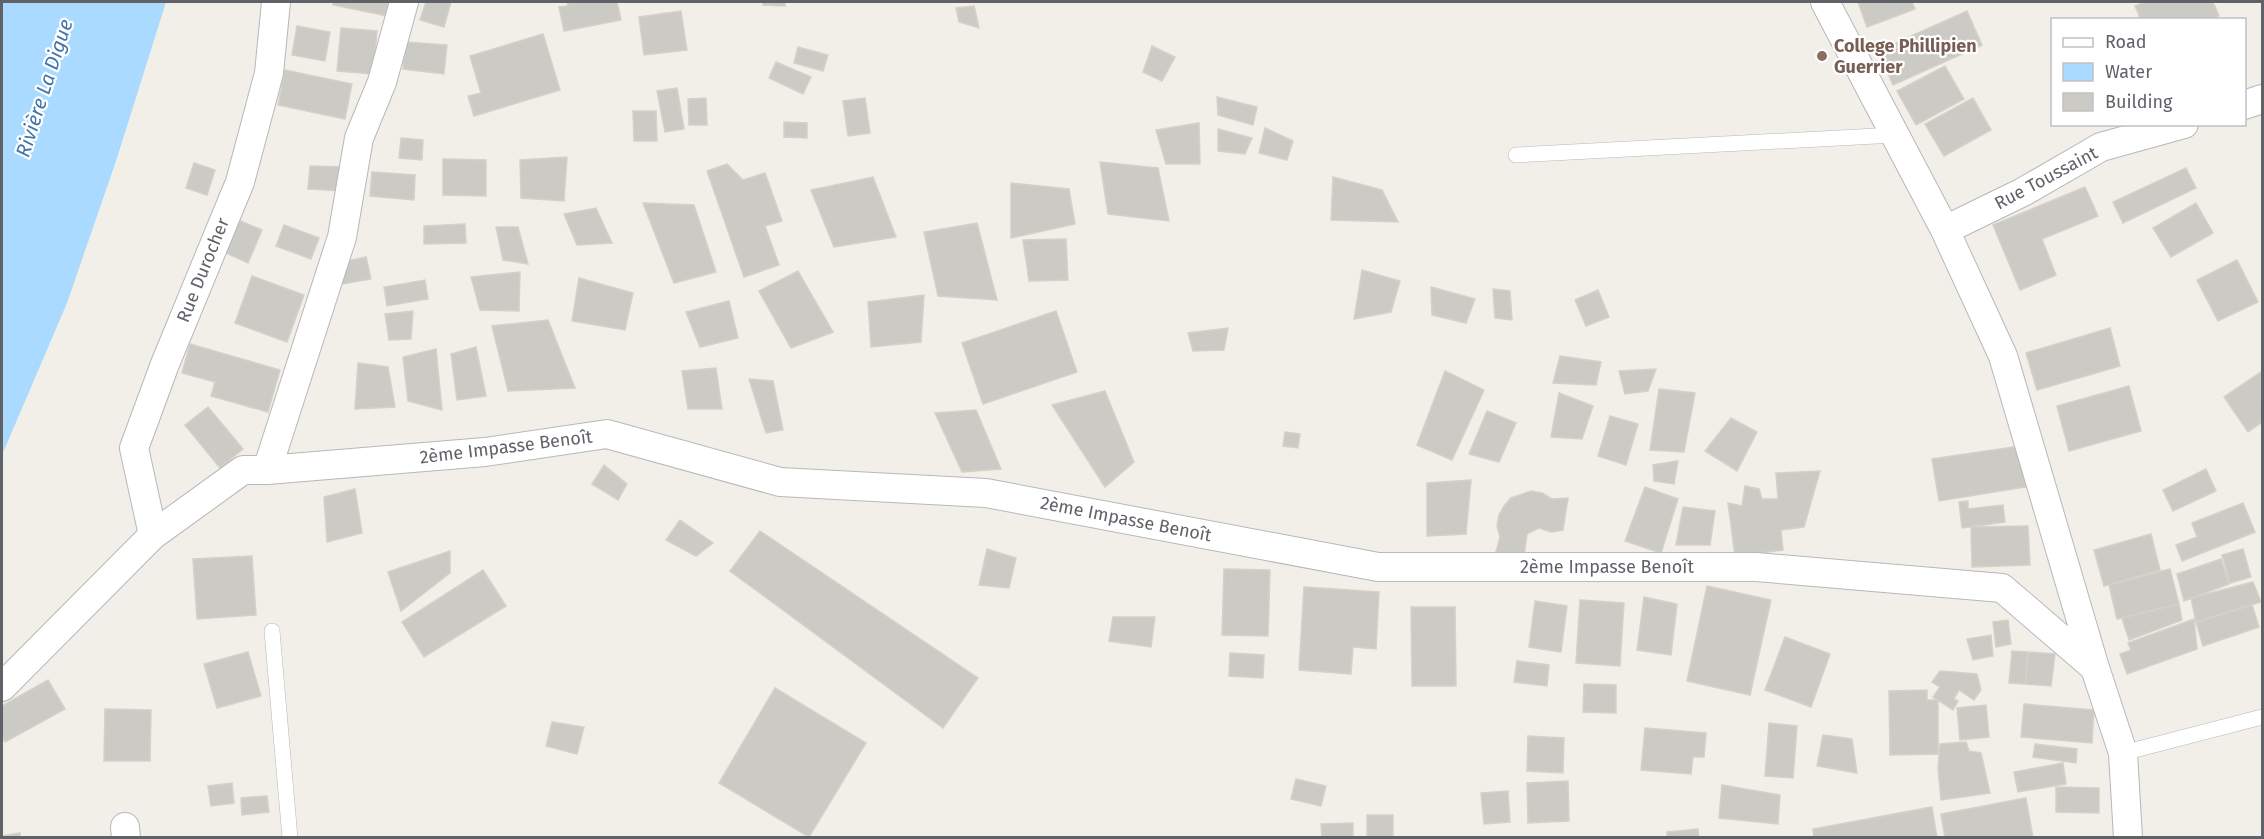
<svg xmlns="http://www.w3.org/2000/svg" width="2264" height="839" font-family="'Fira Sans',sans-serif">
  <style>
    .water { fill: #aadaff }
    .building { fill: #cccac5; stroke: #d6d1c6; stroke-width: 1.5 }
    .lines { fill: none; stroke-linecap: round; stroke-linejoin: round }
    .lane-casing { stroke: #b5b8bc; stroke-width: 16 }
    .street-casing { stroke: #b5b8bc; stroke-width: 30 }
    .lane { stroke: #fff; stroke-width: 15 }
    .street { stroke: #fff; stroke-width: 28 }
    .education-dot { fill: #8d6e63; stroke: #fff; stroke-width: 2 }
    .labels { text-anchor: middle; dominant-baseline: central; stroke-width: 4.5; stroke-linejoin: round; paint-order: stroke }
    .education-label { font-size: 18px; font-weight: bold; fill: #785e54; stroke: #fff; text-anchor: start }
    .street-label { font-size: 18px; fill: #5f6368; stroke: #fff }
    .water-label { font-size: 20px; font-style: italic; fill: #4174aa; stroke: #fff }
  </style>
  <rect width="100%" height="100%" fill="#f1efe8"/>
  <path class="water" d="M2,2H166L117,158L67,303L2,455Z"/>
  <path class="building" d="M333,2H391L388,16L333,5Z
    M426,2H451L444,27L420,20Z
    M567,2H617L621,20L564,31L559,7L568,6Z
    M763,2H785V6L763,5Z
    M1858,2H1912L1915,9L1867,27Z
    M2145,2H2213L2219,16L2211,20H2141L2135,6Z
    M974,6L979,28L959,22L956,8Z
    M681,11L687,50L644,55L639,17Z
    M1967,11L1982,45L1893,85L1878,51Z
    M297,26L330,32L325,61L292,55Z
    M341,28L377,31L373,74L337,71Z
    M543,34L560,90L474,116L468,96L481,93L470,56Z
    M405,42L447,45L444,74L403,69Z
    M1152,46L1175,57L1162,81L1143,72Z
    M798,47L828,55L823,71L794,63Z
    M776,62L811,77L803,94L769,78Z
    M1945,66L1964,99L1916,125L1897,91Z
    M285,70L352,84L345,119L278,105Z
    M677,88L684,129L665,132L657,91Z
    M1217,97L1257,107L1253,125L1218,115Z
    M706,98L707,125H689L688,99Z
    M865,98L870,133L848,136L843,101Z
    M1973,98L1991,130L1944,156L1925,124Z
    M633,111H656L657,141H634Z
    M784,122L807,123V138L784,137Z
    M1199,123L1200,164H1166L1156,130Z
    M1265,128L1293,141L1287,160L1259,153Z
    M1218,129L1252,138L1245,154L1218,151Z
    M401,138L423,140L422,160L399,158Z
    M567,157L564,201L521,198L520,160Z
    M443,159L486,160V196L443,195Z
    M1100,162L1158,168L1169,221L1108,214Z
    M194,163L215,170L207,195L186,188Z
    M727,164L743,180L765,173L782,221L765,226L779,265L744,277L707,171Z
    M310,166L345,167L344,191L308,189Z
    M2186,168L2196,188L2123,223L2113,202Z
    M372,172L415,175L414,200L370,196Z
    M873,177L896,237L834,247L811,190Z
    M1333,177L1382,190L1398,222L1331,220Z
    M1011,183L1069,189L1075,224L1011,238Z
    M2085,187L2098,216L2042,239L2056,275L2020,290L1993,225Z
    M643,203L694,205L716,272L674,283Z
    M2196,203L2213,233L2171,257L2153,228Z
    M596,208L612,243L577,245L564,214Z
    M238,220L262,230L248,263L224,252Z
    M977,223L997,300L938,296L924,232Z
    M465,224L466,243L424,244V226Z
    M284,225L319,238L311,259L276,246Z
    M496,227H518L528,264L503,260Z
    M1066,239L1068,280L1029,281L1023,240Z
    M366,257L371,279L343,284L338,263Z
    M2237,260L2258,302L2218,321L2197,280Z
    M1362,270L1400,281L1391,312L1354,319Z
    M798,271L833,332L791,348L759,291Z
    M520,272L519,311L480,310L471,277Z
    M252,276L304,295L287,342L235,323Z
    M579,278L633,293L625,330L572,321Z
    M425,280L428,299L387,306L384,287Z
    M1431,287L1475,299L1466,323L1432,315Z
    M1493,289L1510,291L1512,320L1495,318Z
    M1598,290L1609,317L1586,326L1575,300Z
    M924,295L921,342L871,347L868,302Z
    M729,301L738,338L700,347L686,312Z
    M413,311L411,339L389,340L385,314Z
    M1056,311L1077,372L983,404L962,343Z
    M548,320L575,388L508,391L492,326Z
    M1228,328L1224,350L1193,351L1188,333Z
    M2110,328L2120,366L2037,390L2026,353Z
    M190,344L280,370L268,412L211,396L215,382L182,373Z
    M476,347L486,396L457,400L451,354Z
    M436,349L442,410L408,401L403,357Z
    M1560,356L1601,362L1596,385L1553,383Z
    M358,363L388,367L395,407L355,409Z
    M716,368L722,409H688L682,371Z
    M1656,369L1648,391L1625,394L1619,371Z
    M1445,371L1484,390L1452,460L1417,445Z
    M2261,372L2262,422L2248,432L2224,397Z
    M749,379L773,381L783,430L766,433Z
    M2129,386L2141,431L2069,451L2057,406Z
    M1659,389L1695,393L1684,452L1650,450Z
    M1105,391L1134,462L1105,487L1052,405Z
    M1559,393L1593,406L1582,439L1551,437Z
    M208,407L243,449L220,468L185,425Z
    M976,410L1001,469L962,472L935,413Z
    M1487,411L1516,423L1499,462L1469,454Z
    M1610,416L1638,424L1626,465L1598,456Z
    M1731,418L1757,432L1737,471L1705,451Z
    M1285,432L1300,434L1298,448L1283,446Z
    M2020,446L2026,487L1939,501L1932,459Z
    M1678,461L1674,484L1654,481L1653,465Z
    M604,465L627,484L618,500L592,484Z
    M2206,469L2216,491L2173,511L2163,490Z
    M1820,471L1804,527L1781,530L1783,550L1735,556L1728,503L1742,506L1745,486L1759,489L1762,499H1778L1776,473Z
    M1471,480L1466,534L1427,536V483Z
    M1645,487L1678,499L1661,553L1625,541Z
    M355,489L362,533L327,542L324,497Z
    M1531,491L1542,493L1552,499L1568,498L1563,530L1551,532L1539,528L1527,534L1524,557L1495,555L1500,537L1497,526L1499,515L1504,506L1511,498Z
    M1968,501V509L2003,505L2005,522L1962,528L1959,502Z
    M2243,503L2255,532L2182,561L2176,545L2197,537L2192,523Z
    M1683,507L1715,511L1710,545H1676Z
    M680,520L713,543L696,556L666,540Z
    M2028,526L2030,565L1972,567L1971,527Z
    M760,531L978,678L943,728L730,571Z
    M2151,534L2160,570L2104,586L2094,550Z
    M987,549L1016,558L1009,588L979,585Z
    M2243,549L2251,577L2230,583L2222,555Z
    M450,551V573L401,611L388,572Z
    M252,556L256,615L197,619L193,559Z
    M2221,559L2229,584L2184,601L2177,574Z
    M1224,569L1270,570L1268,636L1222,635Z
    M2170,569L2179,604L2117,619L2109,585Z
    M483,570L506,606L424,657L402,622Z
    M2253,582L2261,602L2196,622L2191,598Z
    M1707,586L1771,600L1750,695L1687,681Z
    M1304,587L1379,592L1376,649L1353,647L1351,674L1299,670Z
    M1644,597L1677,604L1671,655L1637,650Z
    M1580,600L1624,603L1620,666L1576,663Z
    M1535,601L1567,606L1561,652L1529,647Z
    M2179,604L2182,620L2129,640L2122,618Z
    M2252,605L2259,627L2203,646L2196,622Z
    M1411,607H1455L1456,686H1412Z
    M1113,617H1155L1151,647L1109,641Z
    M2194,619L2197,649L2127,674L2120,654L2131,650L2128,643Z
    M2008,620L2011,644L1996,647L1993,622Z
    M1991,635L1993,656L1973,660L1967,639Z
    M1785,637L1830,654L1811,707L1765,690Z
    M2012,651L2028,652L2025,684L2009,683Z
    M248,652L261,696L217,708L204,664Z
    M2028,652L2055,654L2051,686L2025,684Z
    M1230,653L1264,655L1263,678L1229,676Z
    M1517,661L1549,665L1547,686L1514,682Z
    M1940,671L1977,674L1981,690L1974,700L1959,690L1954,699L1958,701L1953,710L1933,697L1940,687L1932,682Z
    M48,680L65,709L5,742L2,737V706Z
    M1584,684L1616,685V713L1583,712Z
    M775,688L866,743L809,837L719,783Z
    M1927,690V700H1938V754L1890,755L1889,691Z
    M2024,704L2094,710L2092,743L2021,737Z
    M1986,705L1989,737L1960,740L1957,708Z
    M105,709L151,710L150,761H104Z
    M552,722L584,727L577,754L546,746Z
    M1769,723L1797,726L1793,778L1765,776Z
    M1645,728L1706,733L1704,757H1693L1691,774L1641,770Z
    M1823,735L1852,739L1857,773L1817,766Z
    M1528,736L1564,738L1563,773L1527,771Z
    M1966,742L1969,751L1981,753L1990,793L1941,800L1938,769L1940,744Z
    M2035,744L2077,749L2076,763L2033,757Z
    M2063,763L2066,784L2018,792L2014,772Z
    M1296,779L1326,786L1321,806L1291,799Z
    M1568,781L1569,821L1528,823L1527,783Z
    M232,783L234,803L211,806L208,786Z
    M1722,785L1780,795L1778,824L1719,818Z
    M2056,787L2099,788V813L2056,812Z
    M1508,791L1510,822L1484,824L1481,793Z
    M267,796L269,812L242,815L241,798Z
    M2026,798L2033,838H1945L1941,814Z
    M1932,807L1937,838H1814L1813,829Z
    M1367,815H1393V838H1367Z
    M1353,823V838H1322L1321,824Z
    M1698,829L1699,838H1667V832Z
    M20,833V838H2V836Z"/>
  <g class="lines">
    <defs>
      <path id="lane" d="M1516,155L1895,135
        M272,631L290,838
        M2123,753L2262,717"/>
      <path id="street" d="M1825,2L1945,230L2003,356L2095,668L2123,753L2128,838
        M2244,105L2262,99
        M1945,230L2023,192L2101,147L2184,124
        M267,470L342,237L359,138L382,82L404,2
        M153,535L134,448L165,364L240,182L269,73L276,2
        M2,687L153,535L243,470H267L485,452L607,434L780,482L986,493L1378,567H1756L2002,588L2095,668
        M125,827L126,838"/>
    </defs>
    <use href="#lane" class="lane-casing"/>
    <use href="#street" class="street-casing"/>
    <use href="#lane" class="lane"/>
    <use href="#street" class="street"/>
  </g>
  <circle class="education-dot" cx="1822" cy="56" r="6"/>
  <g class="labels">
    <g class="education-label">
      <text x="1834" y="46">College Phillipien<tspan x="1834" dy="21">Guerrier</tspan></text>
    </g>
    <g class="street-label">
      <text transform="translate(2046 178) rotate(-28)">Rue Toussaint</text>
      <text transform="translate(203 270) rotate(-68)">Rue Durocher</text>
      <text transform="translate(506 447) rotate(-7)">2ème Impasse Benoît</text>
      <text transform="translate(1126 519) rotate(11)">2ème Impasse Benoît</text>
      <text x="1607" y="567">2ème Impasse Benoît</text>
    </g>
    <g class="water-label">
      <text transform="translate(44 88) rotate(-72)">Rivière La Digue</text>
    </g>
  </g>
  <rect width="2264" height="839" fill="none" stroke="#5f6368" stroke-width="6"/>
  <rect x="2051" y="18" width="195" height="108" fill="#ffffff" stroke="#bfc1c3" stroke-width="1.5"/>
  <rect x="2063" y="38" width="30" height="9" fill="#ffffff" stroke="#bfc1c3" stroke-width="1.5"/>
  <text x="2105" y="48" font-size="18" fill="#5f6368">Road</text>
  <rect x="2063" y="63" width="30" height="18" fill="#aadaff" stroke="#bfc1c3" stroke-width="1.5"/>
  <text x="2105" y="78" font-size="18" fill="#5f6368">Water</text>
  <rect x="2063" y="93" width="30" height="18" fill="#cccac5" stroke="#bfc1c3" stroke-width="1.5"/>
  <text x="2105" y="108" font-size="18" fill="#5f6368">Building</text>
</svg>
